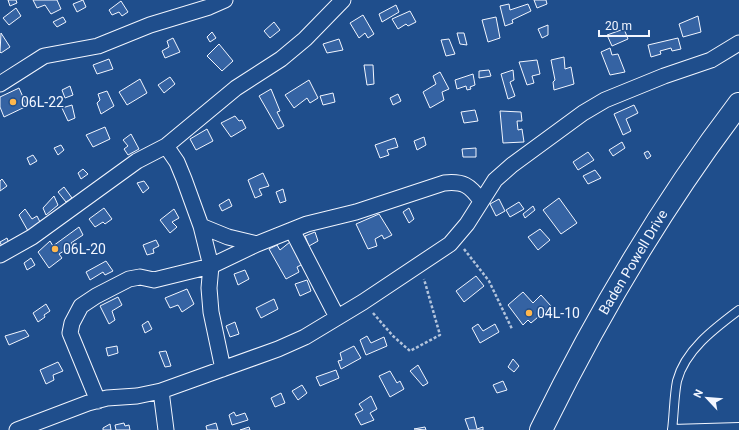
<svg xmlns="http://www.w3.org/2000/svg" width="739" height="430" font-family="Roboto,sans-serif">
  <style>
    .building { fill: #3563a3; stroke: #f2f6ff }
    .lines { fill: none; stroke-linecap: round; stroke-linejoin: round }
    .lane-casing { stroke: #f2f6ff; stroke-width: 10 }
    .street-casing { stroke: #f2f6ff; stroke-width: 17 }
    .primary-casing { stroke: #f2f6ff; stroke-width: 24 }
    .path { stroke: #b3c4dc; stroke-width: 2.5; stroke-dasharray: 3 2; stroke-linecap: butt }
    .lane { stroke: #1f4e8c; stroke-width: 8 }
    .street { stroke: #1f4e8c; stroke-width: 15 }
    .primary { stroke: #1f4e8c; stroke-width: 22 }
    .poi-dot { fill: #ffb74d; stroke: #1f4e8c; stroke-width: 1.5 }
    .labels { text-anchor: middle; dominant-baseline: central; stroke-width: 3; stroke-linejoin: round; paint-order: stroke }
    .poi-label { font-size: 14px; fill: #f2f6ff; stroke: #1f4e8c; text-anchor: start }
    .street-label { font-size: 14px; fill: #f2f6ff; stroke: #1f4e8c }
  </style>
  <rect width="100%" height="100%" fill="#1f4e8c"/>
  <path class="building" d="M8,0H16L17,3L10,6Z
    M33,0H57L61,9L51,14L45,5L37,8Z
    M83,0L86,7L77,12L73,4Z
    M534,0H546L547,4L537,8Z
    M121,1L128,12L122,16L119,12L112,15L109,10Z
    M509,4L510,10L528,4L531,11L512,20L513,23L505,26L500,6Z
    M396,5L399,12L382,22L379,14Z
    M16,8L21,16L9,25L3,18Z
    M410,11L416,22L408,26L406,24L398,29L392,19Z
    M363,15L374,34L368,38L365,33L359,38L350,23Z
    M698,16L701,32L683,37L679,24Z
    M63,17L66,22L57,27L53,22Z
    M496,17L500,38L488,42L482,20Z
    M274,22L280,30L270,38L264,31Z
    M548,25V35L542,38L538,29Z
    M624,29L628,39L612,46L607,35Z
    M212,32L216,38L210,42L207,37Z
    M1,33L10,47L1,53L0,52Z
    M457,33H464L467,45L460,44Z
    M173,38L180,52L165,58L162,51L169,47L167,41Z
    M678,38L681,49L672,51L671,48L660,51L661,54L651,57L648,45Z
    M339,39L343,50L327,53L323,44Z
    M449,39L455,54L446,56L441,40Z
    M219,44L233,61L222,71L207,56Z
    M610,48L612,55L618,54L625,72L610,75L601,52Z
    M564,57L565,69L571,67L574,84L554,90L553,82L555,80L551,60Z
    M109,59L113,69L97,74L93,65Z
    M537,60L540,74L532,76L534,83L527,85L519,62Z
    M364,65H373L374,84L367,85Z
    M489,70L491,76L479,78V71Z
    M513,70L514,80L510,82L515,96L508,99L501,74Z
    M440,72L449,89L442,92L444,100L430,108L423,92L436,84L433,76Z
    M473,74L475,85L470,87L471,89L467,90L466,86L457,89L455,80Z
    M170,77L175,84L164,93L158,85Z
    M140,79L147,93L127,105L119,92Z
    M309,80L318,98L310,103L307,98L294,108L285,95Z
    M70,86L73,95L65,98L62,90Z
    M19,88L27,106L4,117L0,107V97Z
    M271,89L280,111L277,112L284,126L278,129L259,96Z
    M107,91L114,106L101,114L97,103L100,100L98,94Z
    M333,93L335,102L323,105L320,96Z
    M398,94L401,101L393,105L390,98Z
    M72,105L75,118L68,121L62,108Z
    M634,105L638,113L626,119L631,131L623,135L614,114Z
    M475,110L478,121L464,123L461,112Z
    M500,111L521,112L522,121H517L518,130L522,129L524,142L503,143Z
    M235,116L239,121L242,120L246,128L231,137L221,123Z
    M105,127L110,139L93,147L86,135Z
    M207,129L213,141L196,150L190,139Z
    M131,134L139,149L128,155L124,149L128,146L123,140Z
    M424,137L426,145L417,150L414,141Z
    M395,138L398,147L387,150L389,155L380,158L375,145Z
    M622,142L625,148L613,156L609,150Z
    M61,145L64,150L58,155L54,148Z
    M476,148V157H463L462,149Z
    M648,151L651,156L647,159L644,153Z
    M588,152L594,160L578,170L573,162Z
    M33,155L37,161L30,165L27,158Z
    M83,169L88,174L81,179L78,173Z
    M595,170L601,178L588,184L583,176Z
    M263,173L269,186L259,189L262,195L255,198L248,180Z
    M2,179L7,186L0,191V181Z
    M144,181L149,188L143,193L137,183Z
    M64,187L72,198L66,202L58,192Z
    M283,189L286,201L280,203L276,192Z
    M54,196L58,205L46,215L43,208Z
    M559,198L577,223L561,234L543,210Z
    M229,199L232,206L222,211L219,205Z
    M499,199L505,211L496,216L490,204Z
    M519,202L524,209L510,217L506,210Z
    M533,206L535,210L525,218L523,214Z
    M104,208L112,219L105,224L103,222L95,227L89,219Z
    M409,208L414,219L409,223L403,212Z
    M25,209L32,219L37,216L41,224L28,231L19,215Z
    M174,209L179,218L172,222L177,227L170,233L160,220Z
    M379,214L392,235L384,239L382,235L375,239L377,246L368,249L356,224Z
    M79,227L83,235L71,243L72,246L59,254L62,258L49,268L38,252L50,241L53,246Z
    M540,229L550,240L538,250L528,237Z
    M315,232L318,241L309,246L305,236Z
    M7,238L10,246L3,249L0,242Z
    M156,240L159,246L153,249L154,253L147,255L143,245Z
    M290,242L298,250L305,263L297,267L299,272L286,279L269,249L277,245L280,250Z
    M31,258L35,265L27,270L24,263Z
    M106,261L113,271L105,275L103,272L90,280L86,272Z
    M245,270L249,279L238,285L234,274Z
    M476,276L484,286L464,302L456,291Z
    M307,280L311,291L300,296L295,284Z
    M187,289L194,304L182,312L178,305L170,308L165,298Z
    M523,292L533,303L541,295L551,306L531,323L528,320L523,325L508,305Z
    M118,297L122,305L112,311L115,320L109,324L100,306Z
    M274,299L278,309L261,318L256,308Z
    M46,304L50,311L44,315L45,317L38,322L33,313Z
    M148,321L152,329L145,333L142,325Z
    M235,322L239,334L230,337L226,326Z
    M478,324L483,331L495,324L499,332L480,343L472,328Z
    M25,330L29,336L9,345L5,336Z
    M367,336L371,343L384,337L387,346L366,355L360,340Z
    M117,346L118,353L108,356L106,348Z
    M354,346L361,358L341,369L338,361L342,360L340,353Z
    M166,351L171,366L165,367L159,352Z
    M513,359L519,366L514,372L508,367Z
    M58,362L63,371L53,375L54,380L46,384L40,370Z
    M418,365L428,383L423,386L410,371Z
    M336,370L339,378L320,386L316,377Z
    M390,371L397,383L400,381L404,389L390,397L379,376Z
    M503,381L507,390L497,393L493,385Z
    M302,385L307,393L298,400L292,391Z
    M281,393L285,403L275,407L271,398Z
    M371,396L377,409L370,413L374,420L361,425L355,414L363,410L359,404Z
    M234,412L236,416L245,413L248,420L232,425L229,415Z
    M474,417L477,429L483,427V430H469L465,419Z
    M124,423L125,426L129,425L130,430H116L115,425Z
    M216,423L218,430H207L206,426Z
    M110,424L111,430H103V428Z
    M249,427L250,430H240Z
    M425,427L426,430L414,429Z"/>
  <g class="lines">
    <defs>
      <path id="lane" d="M672,429L739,427
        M672,430C674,414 674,396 677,381C685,350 715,328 739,310"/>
      <path id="street" d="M0,84L44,56L98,46L150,25L209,7L225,0
        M166,146L236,88L281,59L305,39L343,0
        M201,226L228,237L257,244
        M292,230L337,317
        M0,255L32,237L137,161L166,146L177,162L184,179L201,226L211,266L209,288L211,312L223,369
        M161,391L166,430
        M98,401L70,333L72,323L81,306L96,296L129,279L140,277L154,280L211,266L257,244L307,224L356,212L444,183C463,181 470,185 481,201
        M17,430L88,403L107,398L137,396L161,391L278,349L305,337L363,302L450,244L467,224L495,180L512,165L583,113L605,100L664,76L711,60L739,43"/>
      <path id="primary" d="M541,430C597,316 662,205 739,104"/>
    </defs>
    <use href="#lane" class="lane-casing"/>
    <use href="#street" class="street-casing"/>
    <use href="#primary" class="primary-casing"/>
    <path class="path" d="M464,249L489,281L512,329
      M373,313L393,336L410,351L440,335L424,279"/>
    <use href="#lane" class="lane"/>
    <use href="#street" class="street"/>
    <use href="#primary" class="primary"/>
  </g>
  <g class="poi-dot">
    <circle cx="13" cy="102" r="4"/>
    <circle cx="55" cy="249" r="4"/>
    <circle cx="529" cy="313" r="4"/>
  </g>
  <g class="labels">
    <g class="poi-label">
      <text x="21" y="102">06L-22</text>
      <text x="63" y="249">06L-20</text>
      <text x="537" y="313">04L-10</text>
    </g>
    <g class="street-label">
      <text transform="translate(633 262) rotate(-59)">Baden Powell Drive</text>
    </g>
  </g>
  <g transform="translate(707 398) rotate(296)" stroke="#1f4e8c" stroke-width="3" paint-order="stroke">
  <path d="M0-3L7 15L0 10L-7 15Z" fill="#f2f6ff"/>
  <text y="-6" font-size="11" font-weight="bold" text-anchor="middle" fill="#f2f6ff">N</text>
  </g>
  <path d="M599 30v6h50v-6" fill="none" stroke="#f2f6ff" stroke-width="2"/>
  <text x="605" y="30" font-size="12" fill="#f2f6ff" stroke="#1f4e8c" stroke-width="3" paint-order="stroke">20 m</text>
</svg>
